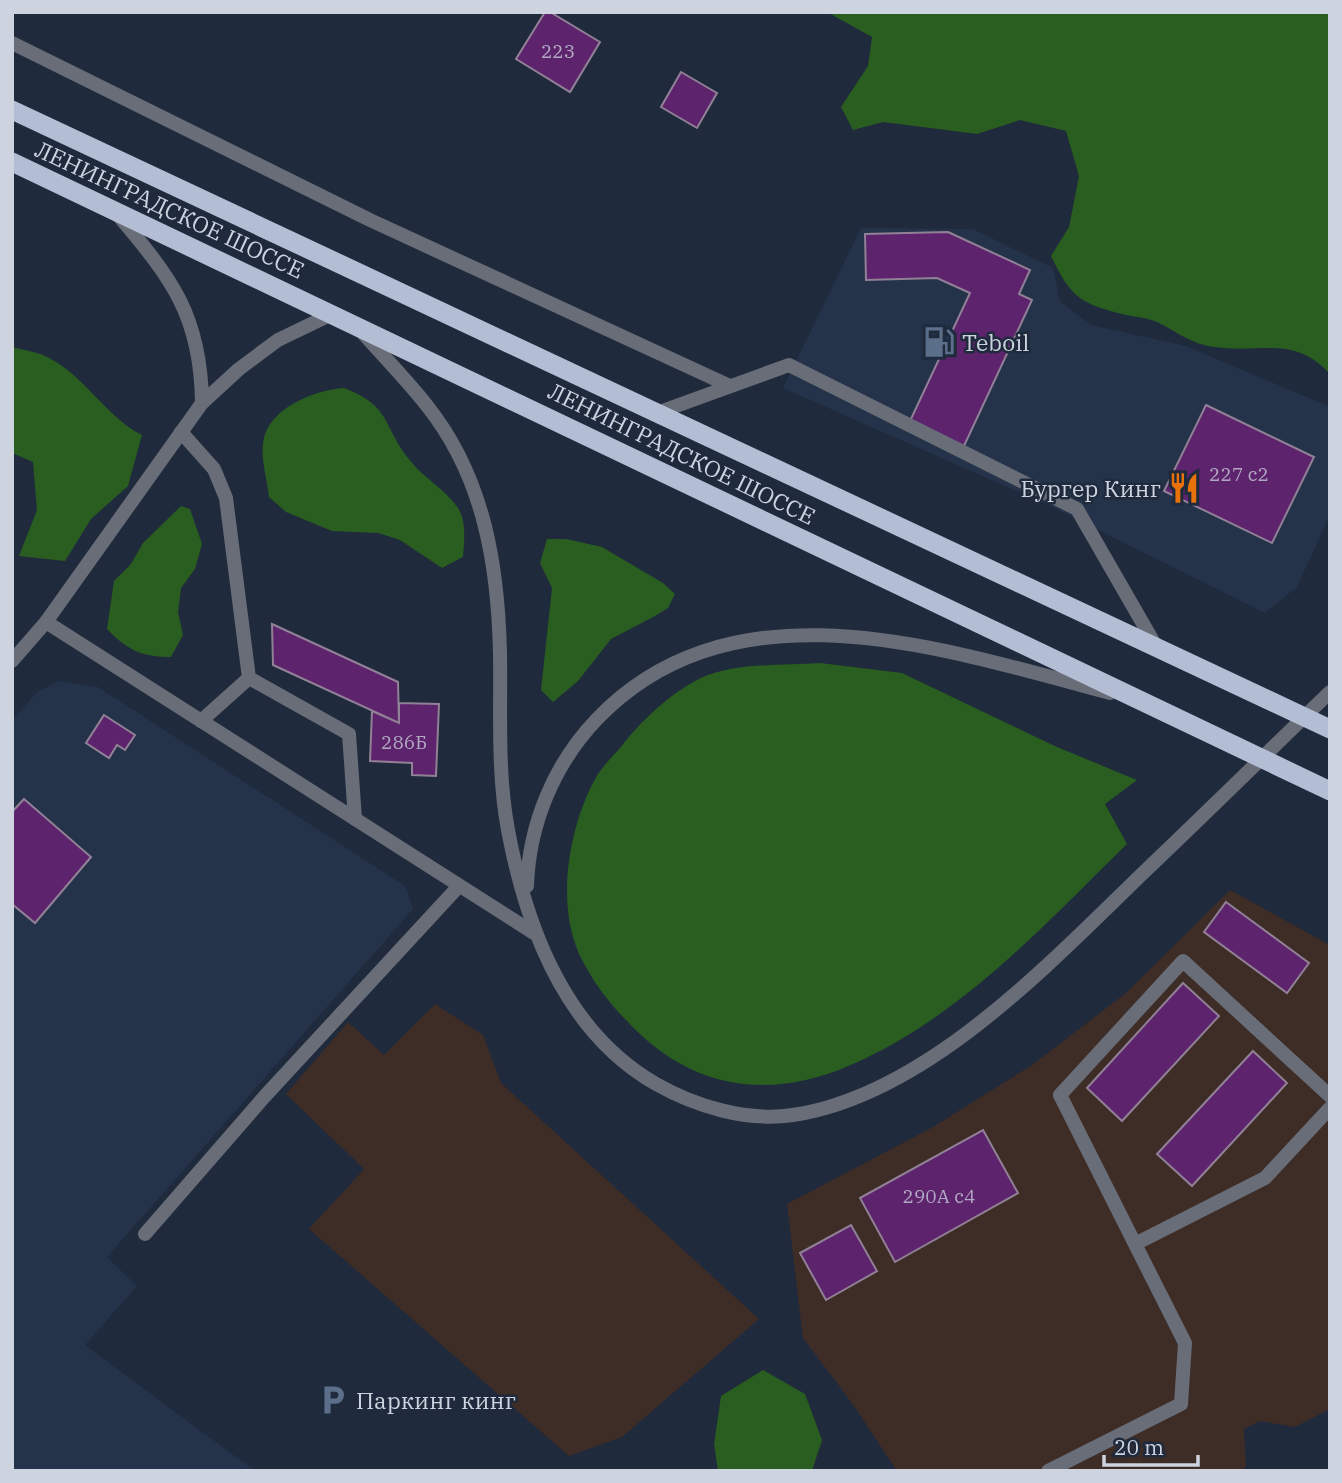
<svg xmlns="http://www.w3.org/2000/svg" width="1342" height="1483" font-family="'IBM Plex Serif',serif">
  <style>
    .built { fill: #25334a }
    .industrial { fill: #3e2c26 }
    .green { fill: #2a5d20 }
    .building { fill: #5d236c; stroke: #918196; stroke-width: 2 }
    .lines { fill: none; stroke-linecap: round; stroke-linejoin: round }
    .service { stroke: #686d77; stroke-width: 14 }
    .minor { stroke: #686d77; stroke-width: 14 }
    .tertiary { stroke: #686d77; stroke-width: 14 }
    .trunk { stroke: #b3bdd4; stroke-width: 19 }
    .labels { text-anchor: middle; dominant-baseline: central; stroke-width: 5; stroke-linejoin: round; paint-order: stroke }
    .number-label { font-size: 19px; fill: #b1a8c3 }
    .street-label { font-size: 23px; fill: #cdd4e0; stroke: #1f2a3c }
    .poi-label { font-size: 23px; fill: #cdd4e0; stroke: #1f2a3c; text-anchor: start }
  </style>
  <rect width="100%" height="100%" fill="#1f2a3c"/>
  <path class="built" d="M861,228L973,229L1053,268L1060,301L1091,325L1186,346L1330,407V515L1297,587L1265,613L1050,506L783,388Z
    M59,681L98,687L405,886L413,909L107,1257L137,1286L85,1345L255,1471H12V721L36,693Z"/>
  <path class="industrial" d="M1230,890L1330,945V1409L1295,1427L1260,1421L1244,1429L1246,1467L1239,1471H897L852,1403L803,1338L787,1204L933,1127L1032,1065L1126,993Z
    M435,1004L483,1035L501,1083L759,1319L622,1437L569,1456L309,1229L364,1169L286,1094L348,1022L384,1055Z"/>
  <path class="green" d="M827,12H1330V374C1293,334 1262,354 1215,347C1193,345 1177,332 1157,322C1148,318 1136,317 1126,315C1081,304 1071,298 1051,256L1069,227L1079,176L1066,131L1020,120L977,134L883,122L853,130L841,107L868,66L872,37Z
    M12,347C24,350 39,352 49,358C86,377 106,417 142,435L128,486L91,519L65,561L19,556L37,510L33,462L12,453Z
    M344,388C391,406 382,424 408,458C422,477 445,489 458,508C467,522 464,542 463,557L442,568L400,540L378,533L332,531L286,512L269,497C267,478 261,462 263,443C267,408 315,390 344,388Z
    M181,506L190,509L202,544L195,569L181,588L178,612L183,635L171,657C142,657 127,650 107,629L114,581L131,564L143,543Z
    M547,539H566L602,547L663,583L675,594L668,608L655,616L611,639L578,681L553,702L541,690L552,588L540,563Z
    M820,663L902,673L1057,747L1137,780L1105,804L1127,844C1043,926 962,1016 853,1064C768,1102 689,1089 626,1020C607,1001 592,980 580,956C555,903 569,823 598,774C604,765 613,756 620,748C641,721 670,693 701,678C736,662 783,666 820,663Z
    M763,1370L805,1394L822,1440L812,1471H718L714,1444L721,1396Z"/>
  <path class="building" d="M545,12H550L600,42L570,92L516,59Z
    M681,72L717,93L697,128L661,107Z
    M948,232L1030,270L1019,294L1032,300L964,446L910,421L970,293L937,278L866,280L865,234Z
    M1206,405L1314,457L1272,543L1164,491Z
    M272,624L398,682L399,723L273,665Z
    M399,703L439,704L436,776L412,775V763L370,761L372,711L399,723Z
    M104,715L135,735L125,750L117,745L109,758L86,743Z
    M24,799L91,857L35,923L12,904V812Z
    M1226,902L1309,963L1287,993L1204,932Z
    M1183,983L1219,1016L1122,1121L1087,1088Z
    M1253,1051L1287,1083L1192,1186L1157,1154Z
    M983,1130L1018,1193L895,1262L860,1198Z
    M851,1225L877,1271L826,1300L800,1253Z"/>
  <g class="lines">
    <path class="service" d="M12,43L370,220L730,386
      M654,414L789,365L1077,509L1157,648
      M181,432L214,469L226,498L249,678
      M201,721L249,678L349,734L355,819
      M145,1234L265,1096L459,886
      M1135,1244L1060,1095L1183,961L1330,1096
      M1048,1471L1181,1404L1185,1343L1135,1244L1265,1178L1330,1108"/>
    <path class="minor" d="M46,622L534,933"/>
    <path class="tertiary" d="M118,215C172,279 201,316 202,403
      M361,331C383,356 407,380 428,407C484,478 498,565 500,653C501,713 497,771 508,830C526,927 565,1032 656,1084C695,1106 746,1122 793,1115C926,1095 1049,964 1142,874C1205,814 1267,753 1330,692
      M12,661L46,622L202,403L239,369L278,340L334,313
      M527,886C529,824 554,764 597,719C734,576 947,650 1110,693"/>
    <path class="trunk" d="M12,110L1330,729
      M12,162L1330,791"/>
  </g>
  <defs>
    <symbol id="fuel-bare" viewBox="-9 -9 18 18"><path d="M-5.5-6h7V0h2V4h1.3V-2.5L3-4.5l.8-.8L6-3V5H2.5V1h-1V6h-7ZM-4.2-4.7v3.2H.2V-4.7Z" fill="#5c6f8a" stroke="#1f2a3c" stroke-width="2.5" paint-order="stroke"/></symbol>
    <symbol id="restaurant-bare" viewBox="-9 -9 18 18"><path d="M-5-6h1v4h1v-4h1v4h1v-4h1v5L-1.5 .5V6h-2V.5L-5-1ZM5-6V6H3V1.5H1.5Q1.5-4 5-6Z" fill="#e8710a" stroke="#1f2a3c" stroke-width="2.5" paint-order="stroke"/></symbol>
    <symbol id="parking-bare" viewBox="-9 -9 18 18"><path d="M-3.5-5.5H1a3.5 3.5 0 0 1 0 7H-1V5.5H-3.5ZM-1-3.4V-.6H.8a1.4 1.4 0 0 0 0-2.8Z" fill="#5c6f8a" stroke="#1f2a3c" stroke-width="2.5" paint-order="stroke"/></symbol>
  </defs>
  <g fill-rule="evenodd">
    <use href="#fuel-bare" x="917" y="320" width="44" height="44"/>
    <use href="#restaurant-bare" x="1162" y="466" width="44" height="44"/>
    <use href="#parking-bare" x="311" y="1378" width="44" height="44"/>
  </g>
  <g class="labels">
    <g class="number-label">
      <text x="558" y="51">223</text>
      <text x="1239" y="474">227 с2</text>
      <text x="404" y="742">286Б</text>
      <text x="939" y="1196">290А с4</text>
    </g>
    <g class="street-label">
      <text transform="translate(170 209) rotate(25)">ЛЕНИНГРАДСКОЕ ШОССЕ</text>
      <text transform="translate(682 453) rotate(26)">ЛЕНИНГРАДСКОЕ ШОССЕ</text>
    </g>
    <g class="poi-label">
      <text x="962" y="342">Teboil</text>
      <text x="1161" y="488" text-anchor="end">Бургер Кинг</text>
      <text x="356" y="1400">Паркинг кинг</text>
    </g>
  </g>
  <rect width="1342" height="1483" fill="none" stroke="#cdd4e0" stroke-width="28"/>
  <path d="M1104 1455v10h94v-10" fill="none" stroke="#cdd4e0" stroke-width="3.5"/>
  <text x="1114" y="1455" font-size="21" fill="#cdd4e0" stroke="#1f2a3c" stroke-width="5" paint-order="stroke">20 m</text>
</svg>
